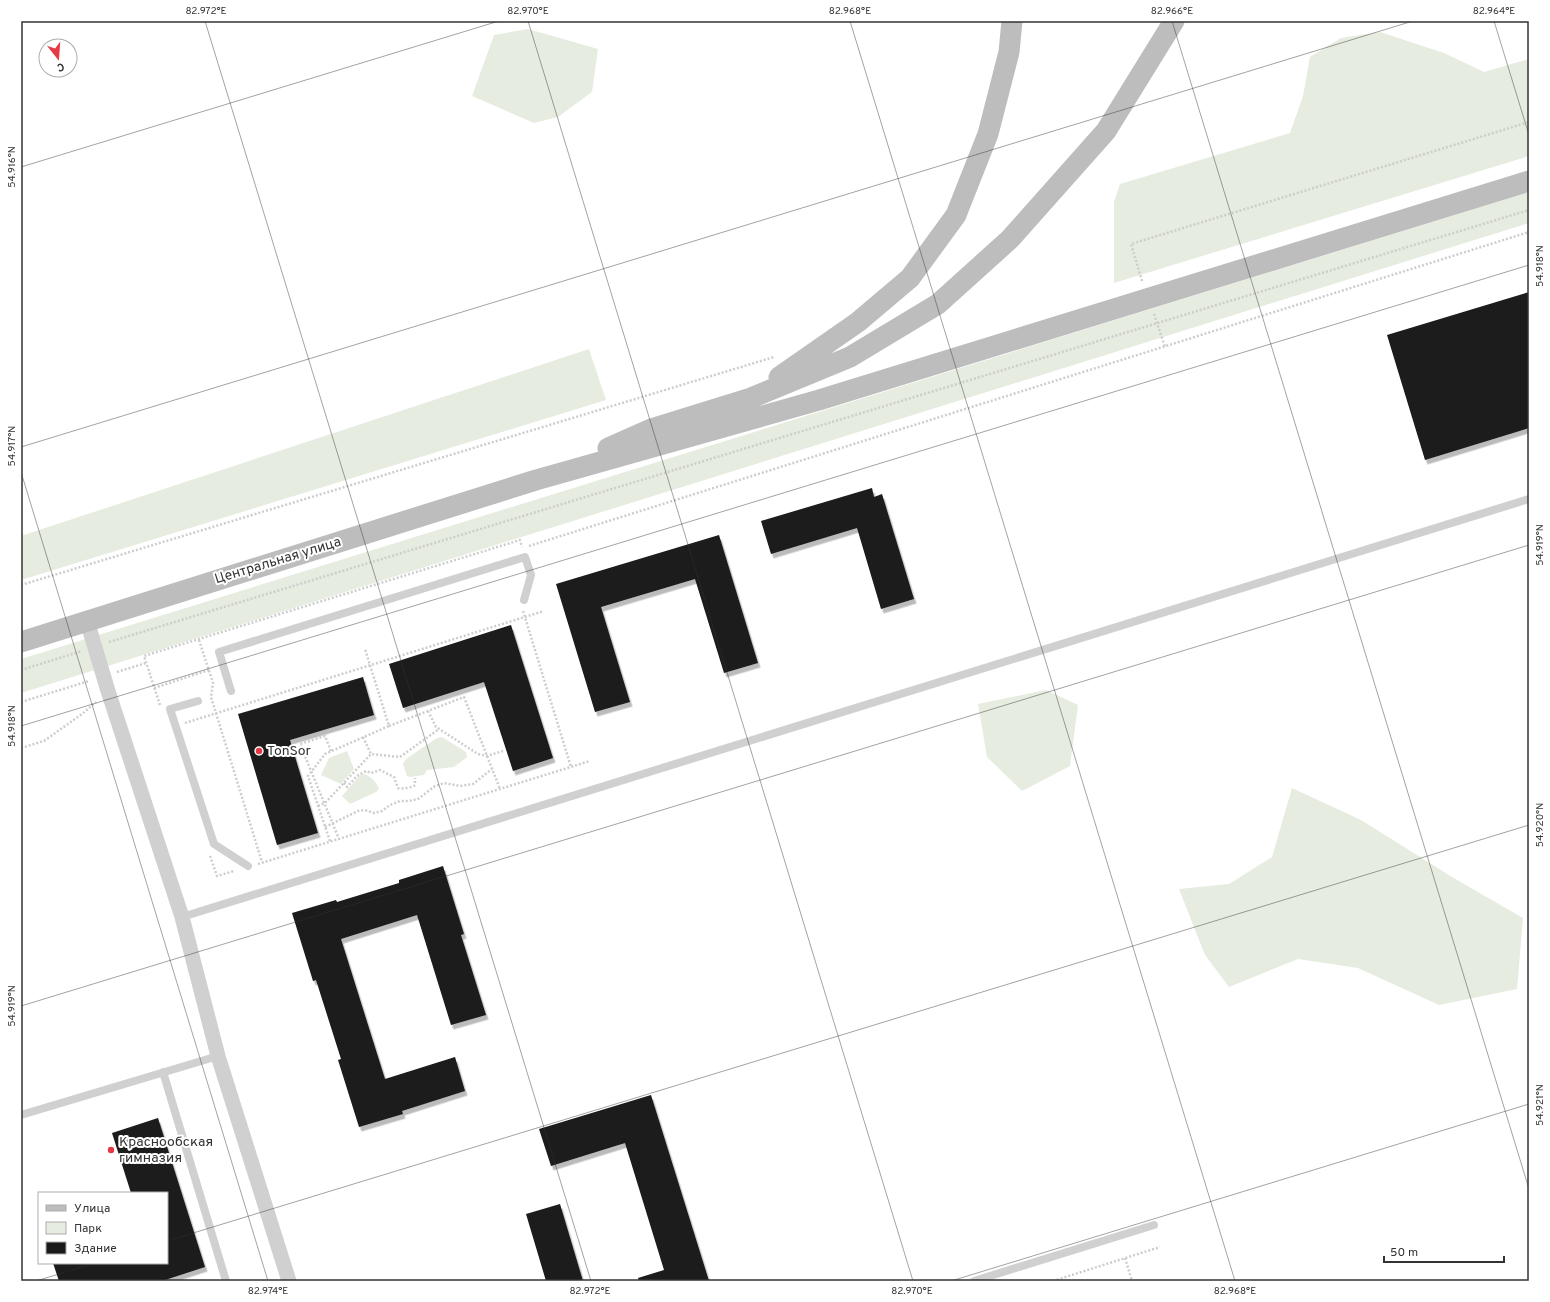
<svg xmlns="http://www.w3.org/2000/svg" width="1550" height="1302" font-family="Overpass,sans-serif">
  <style>
    .green { fill: #e6ecdf }
    .building { fill: #1a1a1a; filter: url(#shadow) }
    .lines { fill: none; stroke-linecap: round; stroke-linejoin: round }
    .path { stroke: #cdcdcd; stroke-width: 2.5; stroke-dasharray: 2 2; stroke-linecap: butt }
    .lane { stroke: #d0d0d0; stroke-width: 8 }
    .street { stroke: #d0d0d0; stroke-width: 15 }
    .secondary { stroke: #bdbdbd; stroke-width: 21 }
    .ticks { fill: none; stroke: #333; stroke-width: 1; stroke-opacity: 0.45 }
    .poi-dot { fill: #e63946; stroke: #fff; stroke-width: 1.5 }
    .labels { text-anchor: middle; dominant-baseline: central; stroke-width: 4; stroke-linejoin: round; paint-order: stroke }
    .street-label { font-size: 14px; fill: #333; stroke: #fff }
    .poi-label { font-size: 14px; fill: #333; stroke: #fff; text-anchor: start }
    .neatline { fill: none; stroke: #333; stroke-width: 1.5 }
    .ticks-label { font-size: 10px; text-anchor: middle; fill: #333 }
  </style>
  <defs>
    <filter id="shadow"><feDropShadow dx="2.5" dy="4.5" stdDeviation="0" flood-color="#0004"/></filter>
  </defs>
  <rect width="100%" height="100%" fill="#fff"/>
  <path class="green" d="M528,29L598,49L592,92L558,117L534,123L472,96L494,35Z
    M1380,32L1444,53L1484,72L1529,59V156L1114,283V202L1120,184L1290,133L1303,96L1310,57L1341,38Z
    M1529,192V223L21,693V659Z
    M589,349L606,400L21,580V536Z
    M1046,690L1078,705L1070,766L1022,791L987,757L978,704Z
    M442,737L466,752L467,757L454,767L427,770L424,775L410,777L407,776L403,764L406,759L437,738Z
    M347,751L354,769L341,784L321,775L329,758Z
    M364,774C370,776 377,782 379,789L376,792L350,804L342,796L360,775Z
    M1292,788L1361,820L1452,877L1523,918L1517,989L1439,1005L1358,968L1298,959L1229,987L1205,955L1179,889L1229,884L1272,857Z"/>
  <path class="building" d="M1529,292V428L1425,460L1387,335Z
    M872,488L874,497L882,494L914,599L881,609L857,528L771,554L761,521Z
    M719,535L758,663L724,673L695,579L601,607L630,702L595,712L556,584Z
    M511,625L553,758L513,771L484,682L403,708L389,664Z
    M363,677L374,715L290,740L318,833L277,845L238,714Z
    M443,866L464,934L461,935L486,1015L451,1025L417,915L341,939L385,1079L455,1057L465,1091L402,1111L403,1114L359,1127L338,1060L341,1059L316,980L313,981L292,913L336,900L337,902L399,883V880Z
    M651,1095L709,1281H639L638,1278L664,1270L625,1143L551,1166L539,1129Z
    M158,1118L205,1267L162,1281H59L53,1263H167V1193H131L112,1133Z
    M560,1204L583,1281H546L526,1214Z"/>
  <g class="lines">
    <path class="path" d="M1142,281L1131,244L1529,122
      M1154,314L1165,347
      M529,546L1529,232
      M21,585L774,357
      M523,611L571,767
      M199,640L213,683L211,697L262,862
      M109,642L1529,210
      M21,670L82,651
      M117,672L146,663
      M154,688L209,670
      M21,702L89,681
      M160,705L144,656L520,540L522,547
      M428,711L436,727L478,754L487,756L503,751
      M185,723L544,611
      M389,726L464,697L500,789
      M363,737L371,754
      M21,748L44,741L82,714L96,702
      M331,751L325,736L300,744L339,839
      M344,783L347,787L357,776L366,771L371,773L380,770L394,777L398,788C402,789 412,788 415,785V778
      M318,806L325,803L371,754L400,757L439,729
      M325,827L358,811L365,810L374,813L382,811L390,805L400,801H409L418,799L435,786L444,783L460,786L473,784L492,769
      M330,841L308,776L325,754L389,726L365,649
      M210,856L217,876L234,871
      M258,864L590,761
      M1125,1258L1132,1281
      M1053,1281L1160,1247"/>
    <path class="lane" d="M231,691L219,652L525,557L531,575L524,600
      M198,701L170,709L214,844L248,866
      M182,917L1529,499
      M163,1072L226,1281
      M21,1115L218,1056
      M974,1281L1154,1225"/>
    <path class="street" d="M87,621L108,691L182,917L218,1056L289,1281"/>
    <path class="secondary" d="M779,377L858,322L910,278L956,215L988,134L1009,52L1012,21
      M608,448L651,429L751,398L850,357L938,304L1010,239L1106,131L1174,21
      M21,642L536,480L819,400L1529,181"/>
  </g>
  <path class="ticks" d="M205,21L591,1281M528,21L913,1281M850,21L1235,1281M1172,21L1529,1189M1494,21L1529,135M21,167L499,21M21,447L1413,21M21,472L268,1281M21,726L1529,265M21,1006L1529,545M167,1241L1529,825M36,1281L95,1263M951,1281L1529,1104"/>
  <g class="poi-dot">
    <circle cx="259" cy="751" r="4"/>
    <circle cx="111" cy="1150" r="4"/>
  </g>
  <g class="labels">
    <g class="street-label">
      <text transform="translate(278 561) rotate(-17)">Центральная улица</text>
    </g>
    <g class="poi-label">
      <text x="267" y="751">TonSor</text>
      <text x="119" y="1142">Краснообская<tspan x="119" dy="16">гимназия</tspan></text>
    </g>
  </g>
  <rect width="1550" height="1302" fill="none" stroke="#ffffff" stroke-width="44"/>
  <rect x="38" y="1192" width="130" height="72" fill="#ffffff" stroke="#adadad"/>
  <rect x="46" y="1205" width="20" height="6" fill="#bdbdbd" stroke="#adadad"/>
  <text x="74" y="1212" font-size="12" fill="#333333">Улица</text>
  <rect x="46" y="1222" width="20" height="12" fill="#e6ecdf" stroke="#adadad"/>
  <text x="74" y="1232" font-size="12" fill="#333333">Парк</text>
  <rect x="46" y="1242" width="20" height="12" fill="#1a1a1a" stroke="#adadad"/>
  <text x="74" y="1252" font-size="12" fill="#333333">Здание</text>
  <g transform="translate(58 58) rotate(163)"><circle r="19" fill="#ffffff" stroke="#adadad"/>
  <path d="M0-3L7 15L0 10L-7 15Z" fill="#e63946"/>
  <text y="-6" font-size="11" font-weight="bold" text-anchor="middle" fill="#333333">С</text>
  </g>
  <path d="M1384 1256v6h120v-6" fill="none" stroke="#333333" stroke-width="2"/>
  <text x="1390" y="1256" font-size="12" fill="#333333" stroke="#ffffff" stroke-width="3" paint-order="stroke">50 m</text>
  <rect x="22" y="22" width="1506" height="1258" class="neatline"/>
  <g class="ticks-label">
    <text x="206" y="14">82.972°E</text>
    <text x="528" y="14">82.970°E</text>
    <text x="850" y="14">82.968°E</text>
    <text x="1172" y="14">82.966°E</text>
    <text x="1494" y="14">82.964°E</text>
    <text transform="translate(11 167) rotate(-90)" y="4">54.916°N</text>
    <text transform="translate(1539 266) rotate(-90)" y="4">54.918°N</text>
    <text transform="translate(11 446) rotate(-90)" y="4">54.917°N</text>
    <text transform="translate(1539 545) rotate(-90)" y="4">54.919°N</text>
    <text transform="translate(11 726) rotate(-90)" y="4">54.918°N</text>
    <text transform="translate(1539 825) rotate(-90)" y="4">54.920°N</text>
    <text transform="translate(11 1006) rotate(-90)" y="4">54.919°N</text>
    <text transform="translate(1539 1105) rotate(-90)" y="4">54.921°N</text>
    <text x="268" y="1294">82.974°E</text>
    <text x="590" y="1294">82.972°E</text>
    <text x="912" y="1294">82.970°E</text>
    <text x="1235" y="1294">82.968°E</text>
  </g>
</svg>
